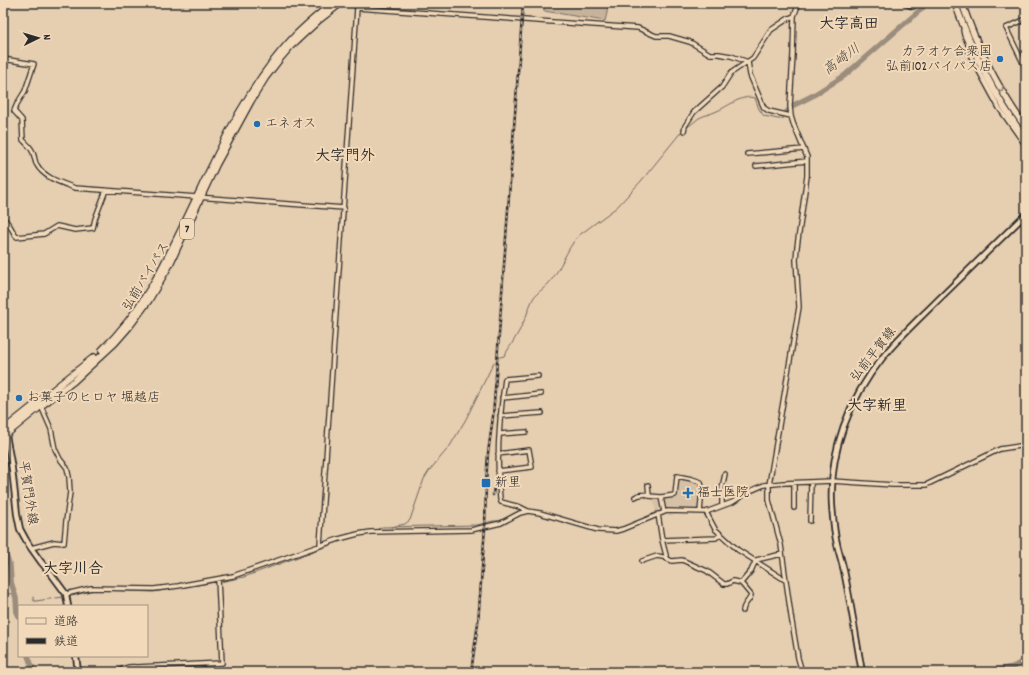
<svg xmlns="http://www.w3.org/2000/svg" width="1029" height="675" font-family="Dekko,'Klee One',sans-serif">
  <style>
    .built { fill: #d6c0a6 }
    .green { fill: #c7b39b; stroke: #796f63 }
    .cemetery { fill: url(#cemetery-stones); stroke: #796f63 }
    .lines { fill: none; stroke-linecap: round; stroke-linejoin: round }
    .stream { stroke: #6e665c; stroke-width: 1 }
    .river { stroke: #9b8d7c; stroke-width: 5.5 }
    .minor-casing { stroke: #2b2b2b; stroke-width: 6 }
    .major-casing { stroke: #2b2b2b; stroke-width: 8 }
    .highway-casing { stroke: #2b2b2b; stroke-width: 8 }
    .minor { stroke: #f2d9ba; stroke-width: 3.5 }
    .major { stroke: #f2d9ba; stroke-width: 4.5 }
    .highway { stroke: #f2d9ba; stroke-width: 5.5 }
    .rail-casing { stroke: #2b2b2b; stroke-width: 2.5 }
    .rail { stroke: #f2d9ba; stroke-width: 1; stroke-dasharray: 3; stroke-linecap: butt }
    .oneway { stroke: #8e8272 }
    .poi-dot { fill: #1f6fb2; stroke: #f2d9ba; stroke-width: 1.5 }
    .labels { text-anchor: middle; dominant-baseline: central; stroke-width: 4; stroke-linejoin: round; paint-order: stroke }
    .shield { fill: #f2d9ba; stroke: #675f56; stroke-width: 1 }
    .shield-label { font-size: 12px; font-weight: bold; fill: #2b2b2b }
    .poi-label { font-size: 13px; fill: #2b2b2b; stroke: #f2d9ba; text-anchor: start }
    .street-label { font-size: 13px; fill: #2b2b2b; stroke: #f2d9ba }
    .water-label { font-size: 14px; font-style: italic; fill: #4d4843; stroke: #f2d9ba }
    .quarter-label { font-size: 15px; font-weight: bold; fill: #2b2b2b; stroke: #f2d9ba }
  </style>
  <defs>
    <pattern id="cemetery-stones" width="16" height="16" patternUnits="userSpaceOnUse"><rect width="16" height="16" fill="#c7b39b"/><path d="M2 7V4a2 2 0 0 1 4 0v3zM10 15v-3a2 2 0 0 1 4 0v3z" fill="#a2927f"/></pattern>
  </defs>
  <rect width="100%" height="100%" fill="#e6ceb1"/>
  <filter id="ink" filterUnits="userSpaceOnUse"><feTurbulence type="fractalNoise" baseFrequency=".025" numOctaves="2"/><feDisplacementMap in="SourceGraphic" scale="8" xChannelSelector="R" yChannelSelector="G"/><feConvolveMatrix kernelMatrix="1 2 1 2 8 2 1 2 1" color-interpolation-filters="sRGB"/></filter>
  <g filter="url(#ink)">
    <path class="built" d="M677,477L701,482L700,509L672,508L667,509L656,513L653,497L676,495Z"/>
    <path class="green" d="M544,3H608L607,13L605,21L544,11Z"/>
    <path class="cemetery" d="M206,665V672H189V666Z"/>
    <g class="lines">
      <path class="stream" d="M686,128C691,125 695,121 699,118C705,115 711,114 717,111C729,106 742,94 755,98L759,109L764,116L778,119H783V116
        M500,357L504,356C511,345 519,333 524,321C527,315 529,307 532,301C535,293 543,290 549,283C561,269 566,250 578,236L617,207L642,180L682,131
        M510,516L514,514
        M391,527L405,524L410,520L424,479L429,471L450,446L466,419L494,362
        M378,529L382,527L477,525L493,521H500L507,518
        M220,582L244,577L352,537
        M104,590L153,592L216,582
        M3,595L14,593
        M72,596L94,590
        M33,597L34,601H36L63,597"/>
      <path class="river" d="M786,113L794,105L812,96L844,76L919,11L922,9L924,3
        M3,507V511
        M3,538L6,556L10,566L11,582L16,598L17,614L19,617
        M28,656L34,672
        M988,672L1013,667L1026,660"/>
      <defs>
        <path id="minor" d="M799,3L794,16L793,54L790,106L791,116L793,123L807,157V176L797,247L796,260L799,307L769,485V500L781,545L791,616L798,658L802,672
          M904,3L913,7L917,3
          M302,4H317L318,3
          M357,8L638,28L656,36H669L690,42L710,54H719L731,56L748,62
          M1026,19L1006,28L1026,69
          M963,30L964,35L969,46
          M968,46L969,53L999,108L1026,146
          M3,59L34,64L25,91L17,104L14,111L22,120L23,140C28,145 33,149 34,156C35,159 35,163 37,165C44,178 62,183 75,188L344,208
          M748,62L750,75L764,108L769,111L791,116
          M684,131L685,126L694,112L722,87L731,73L753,58L771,30L789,18L794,16
          M747,154L804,149
          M756,166L807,161
          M3,217L10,226L15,235L17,237L44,234L57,226L75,230L93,228L95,219L106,190
          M502,398L541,394
          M500,416L542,413
          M500,434L526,432
          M498,471L532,467L529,450L498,454
          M648,485L649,496L661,497L675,495L677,476L692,479L701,482L702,489L700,512
          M635,497L639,495L649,494
          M661,497L664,512
          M722,506V488L725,474
          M794,508V483
          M528,511L520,507L501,502L500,499C496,459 499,419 505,379L538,376
          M706,512L715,529L738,550L785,580
          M658,514L662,540L667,559
          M810,521L811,482
          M662,540L716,538L721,534
          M320,545L357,8L353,3
          M31,548L54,542L64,543L66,521L70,492L69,477L67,468L60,459L55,449L51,429L41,406
          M642,561L657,556L663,557L672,561L682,560L707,571L724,584H727L733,581L741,583L751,571L756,560L782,554
          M741,583L751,595C750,601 743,604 743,611
          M66,594L91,588L154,589L178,586L233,576L339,539L358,534L371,532L471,530L501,523L520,513L528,511L540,513L598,530L616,531L623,529L667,511L706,512L733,502L748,492L764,485L784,483L832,481L893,485H926L1000,449L1026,445
          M118,672C124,667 129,666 137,667L222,663L218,579"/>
        <path id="major" d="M3,418L12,469L17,514L20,529L26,540L31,548L41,562L52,575L66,594L68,606
          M76,656L78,672
          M862,672C856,638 851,604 844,571C842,562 839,553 837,544C834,532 833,518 832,505C829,451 849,399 883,357C899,337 919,319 937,301C967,272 996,243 1026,214"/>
        <path id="highway" d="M955,3C972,51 995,98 1026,139
          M962,3C977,48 999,90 1026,128
          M102,350C145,309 168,257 193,205C221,146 248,86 292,39C305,25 319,14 333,3
          M3,430L94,357
          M3,437L41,406L74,381L115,343L129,327L149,300L169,266L216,165L251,101L266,77L279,60L291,46L319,20L341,3"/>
      </defs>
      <use href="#minor" class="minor-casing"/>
      <use href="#major" class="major-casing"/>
      <use href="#highway" class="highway-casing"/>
      <use href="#minor" class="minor"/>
      <use href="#major" class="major"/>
      <use href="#highway" class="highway"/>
      <defs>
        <path id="rail" d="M493,495L494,487
          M471,672L478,623L485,527L486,483L488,453L493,417L523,3"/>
      </defs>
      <use href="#rail" class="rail-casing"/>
      <use href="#rail" class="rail"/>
    </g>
    <defs><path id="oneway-chevron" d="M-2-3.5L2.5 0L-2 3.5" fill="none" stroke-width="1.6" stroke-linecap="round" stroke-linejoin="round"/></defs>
    <use class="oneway" href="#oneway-chevron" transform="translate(1001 89) rotate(59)"/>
  </g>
  <g class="poi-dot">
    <circle cx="1000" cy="59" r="4"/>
    <circle cx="257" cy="124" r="4"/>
    <circle cx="19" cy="398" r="4"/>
    <rect x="481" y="478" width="10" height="10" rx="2"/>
    <path d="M686 487h4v4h4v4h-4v4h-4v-4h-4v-4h4z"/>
  </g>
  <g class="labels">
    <rect class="shield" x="180" y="219" width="14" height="20" rx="3"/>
    <g class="shield-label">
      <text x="187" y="229">7</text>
    </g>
    <g class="poi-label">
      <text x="992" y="52" text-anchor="end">カラオケ合衆国<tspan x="992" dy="15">弘前102バイパス店</tspan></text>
      <text x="265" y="124">エネオス</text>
      <text x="27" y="398">お菓子のヒロヤ 堀越店</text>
      <text x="495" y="483">新里</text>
      <text x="697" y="493">福士医院</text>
    </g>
    <g class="street-label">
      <text transform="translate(147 277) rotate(-59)">弘前バイパス</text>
      <text transform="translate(874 355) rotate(-52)">弘前平賀線</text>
      <text transform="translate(27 493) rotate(81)">平賀門外線</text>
    </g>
    <g class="water-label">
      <text transform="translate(842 60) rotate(-37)">高崎川</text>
    </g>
    <g class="quarter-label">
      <text x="849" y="25">大字高田</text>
      <text x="345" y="157">大字門外</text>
      <text x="877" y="407">大字新里</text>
      <text x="73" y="570">大字川合</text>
    </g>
  </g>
  <rect width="1029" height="675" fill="none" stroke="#f2d9ba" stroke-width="16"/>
  <rect x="8" y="8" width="1013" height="659" fill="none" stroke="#2b2b2b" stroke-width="1.5" filter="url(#ink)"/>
  <rect x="18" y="605" width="130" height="52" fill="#f2d9ba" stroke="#a29381"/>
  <rect x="26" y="618" width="20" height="6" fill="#f2d9ba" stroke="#a29381"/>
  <text x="54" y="625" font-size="12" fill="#2b2b2b">道路</text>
  <rect x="26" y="638" width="20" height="6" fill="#2b2b2b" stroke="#a29381"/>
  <text x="54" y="645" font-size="12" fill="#2b2b2b">鉄道</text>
  <g transform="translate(38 38) rotate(85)" stroke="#f2d9ba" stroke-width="3" paint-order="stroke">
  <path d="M0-3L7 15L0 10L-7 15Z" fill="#2b2b2b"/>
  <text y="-6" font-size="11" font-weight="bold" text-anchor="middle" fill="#2b2b2b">N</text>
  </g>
</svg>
